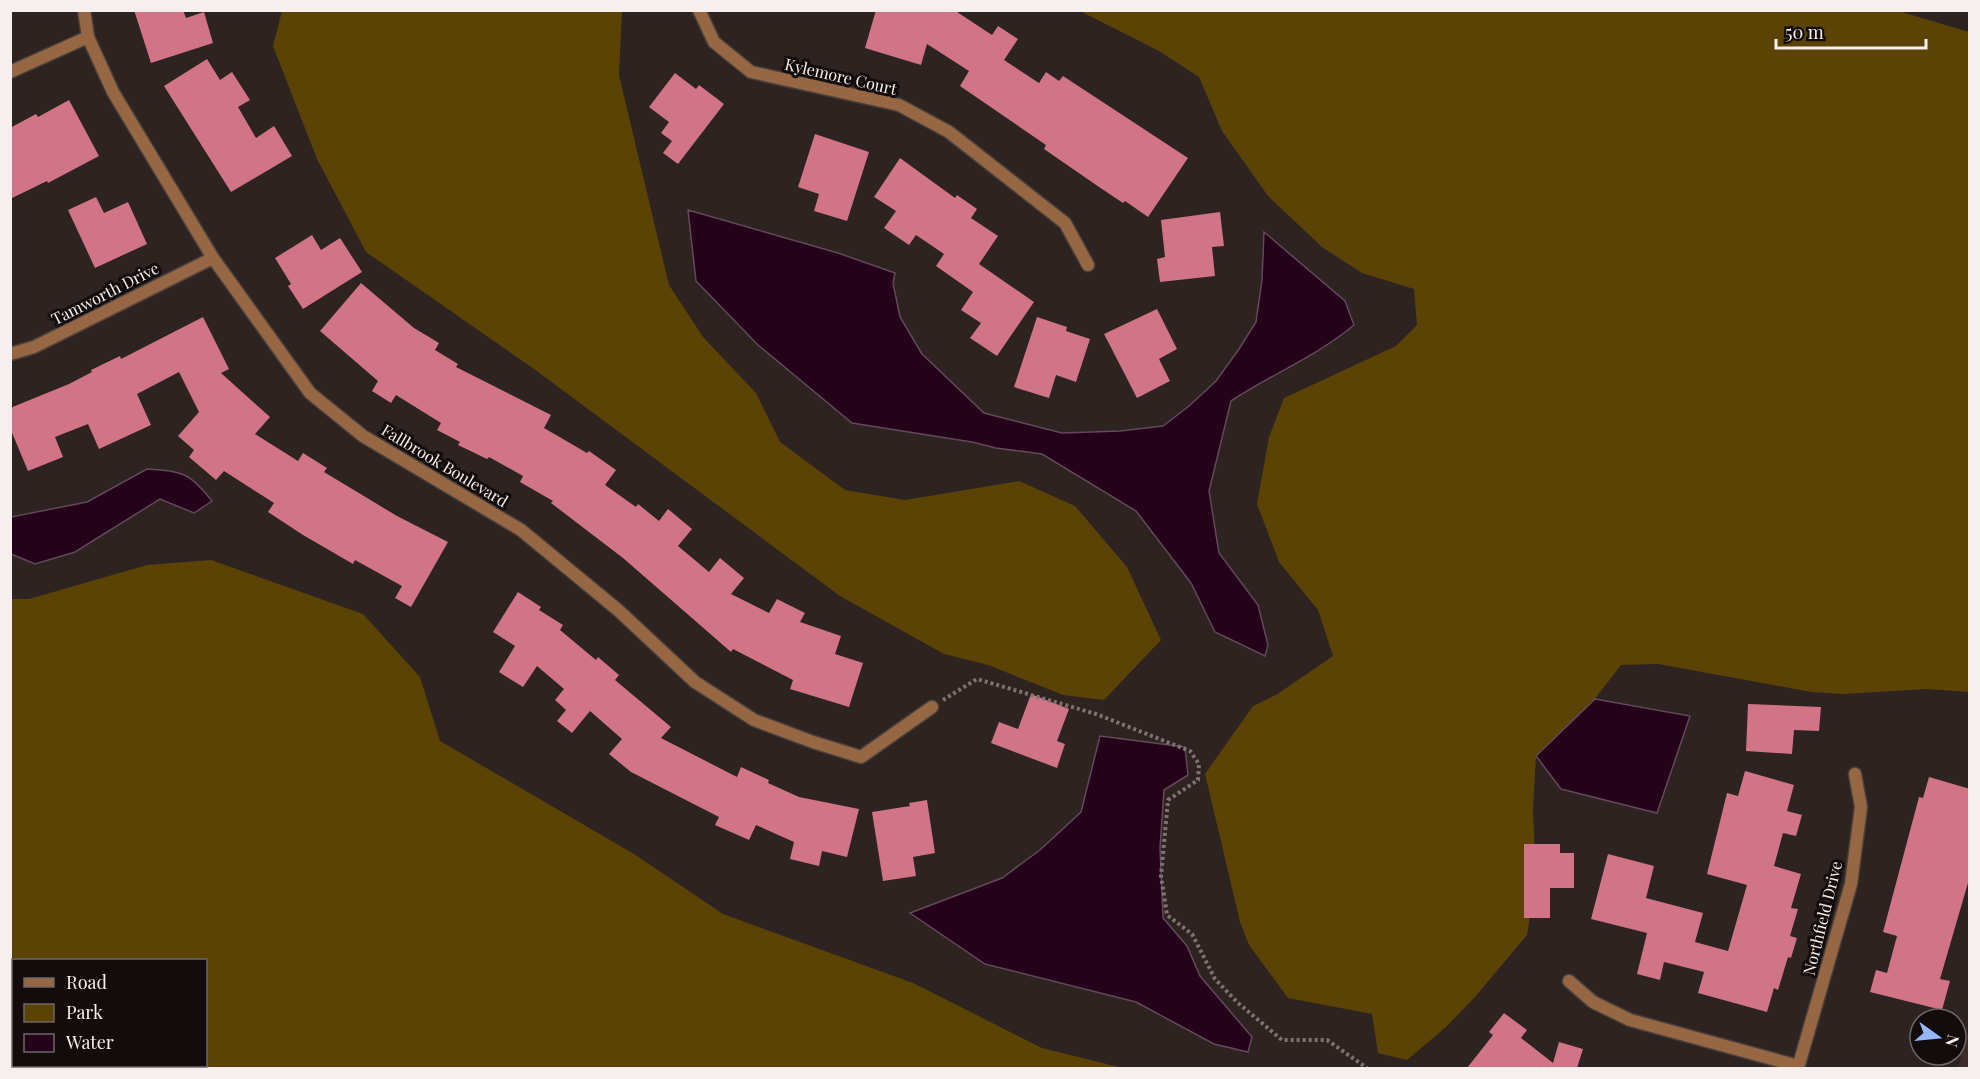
<svg xmlns="http://www.w3.org/2000/svg" width="1980" height="1079" font-family="'Playfair Display',serif">
  <style>
    .built { fill: #3d2c29 }
    .green { fill: #5b4306; fill-rule: evenodd }
    .water { fill: #24021a; stroke: #63495a; stroke-width: 1.5 }
    .building { fill: #d17488 }
    .lines { fill: none; stroke-linecap: round; stroke-linejoin: round }
    .street-casing { stroke: #49403d; stroke-width: 15 }
    .path { stroke: #7d7471; stroke-width: 4; stroke-dasharray: 3 3; stroke-linecap: butt }
    .street { stroke: #966742; stroke-width: 12 }
    .labels { text-anchor: middle; dominant-baseline: central; stroke-width: 6; stroke-linejoin: round; paint-order: stroke }
    .street-label { font-size: 16px; fill: #f7efee; stroke: #120d0c }
  </style>
  <rect width="100%" height="100%" fill="#2d2320"/>
  <path class="built" d="M1969,1028V1068H1958Z"/>
  <path class="green" d="M1895,10L1969,32V692L1927,689L1842,694L1812,692L1658,664L1621,665L1590,705L1536,756L1533,809L1536,879L1527,935L1475,997L1446,1027L1407,1060L1378,1053L1372,1014L1288,998L1249,945L1240,922L1205,774L1253,706L1276,695L1333,656L1318,610L1279,562L1257,504L1269,437L1284,398L1396,346L1417,325L1414,289L1362,273L1322,247L1268,196L1222,131L1199,77L1159,51L1080,11Z
    M282,11H622L619,75L669,285L703,337L756,393L780,442L845,490L905,500L1019,481L1075,506L1127,567L1161,640L1104,700L1063,695L988,665L944,654L840,596L534,369L366,252L317,159L273,46Z
    M211,560L363,614L420,677L440,741L634,854L723,914L913,983L1042,1048L1123,1068H11V599H29L147,565ZM14,960H206V1066H14Z"/>
  <path class="water" d="M688,210L838,253L895,273L893,283L900,317L922,354L984,413L1062,433L1120,431L1163,426L1189,406L1216,381L1239,349L1256,322L1262,280L1264,232L1345,301L1354,325C1317,356 1272,374 1231,401L1209,491L1219,553L1258,605L1268,645L1265,656L1215,632L1191,583L1136,511L1042,454L996,448L972,442L852,423L758,345L696,281Z
    M147,469C183,471 190,473 212,501L194,513L160,499L75,552L35,564L11,554V517L87,502Z
    M1595,699L1690,716L1657,813L1561,789L1536,756Z
    M1100,736L1185,747L1188,775L1164,790L1160,848L1163,918L1187,946L1200,976L1252,1037L1248,1052L1214,1044L1136,1002L985,964L910,913L1002,878L1040,850L1081,812Z"/>
  <path class="building" d="M134,10H183L186,18L204,12L213,43L151,63Z
    M876,10H954L992,35L998,26L1018,39L1004,60L1039,83L1046,72L1059,81L1063,76L1188,158L1148,217L1125,201L1123,203L1099,187L1044,149L1046,145L960,86L969,71L927,44L921,65L865,48Z
    M207,59L220,80L232,72L250,100L238,107L256,138L274,126L292,156L231,192L164,86Z
    M675,73L696,89L699,85L724,104L678,164L663,153L672,141L661,133L669,122L649,107Z
    M69,100L99,156L48,183L47,181L10,199V128L36,114L38,117Z
    M815,134L869,152L847,221L814,211L819,194L798,187Z
    M900,158L955,198L957,195L977,209L971,218L998,236L979,264L1034,302L997,356L970,338L981,323L961,310L973,292L936,266L944,254L916,235L909,245L884,228L896,211L874,197Z
    M96,197L104,213L128,202L147,244L95,268L68,210Z
    M1220,212L1224,246L1212,247L1215,276L1160,282L1157,259L1165,257L1161,220Z
    M312,235L321,250L340,238L362,272L303,309L288,286L291,284L275,258Z
    M361,283L414,328L439,343L435,350L458,364L456,367L551,415L544,428L587,453L589,451L616,470L605,485L636,507L638,504L659,521L668,509L692,529L678,546L709,572L720,558L744,578L731,594L769,613L777,599L805,613L800,622L841,636L835,654L863,663L849,707L790,689L793,680L733,649L731,652L623,558L551,503L553,501L520,482L523,476L489,457L487,459L458,445L460,442L437,430L441,423L396,395L391,403L372,391L378,381L320,331Z
    M1157,309L1177,349L1159,359L1170,381L1137,398L1104,334Z
    M203,317L229,369L221,373L270,417L255,434L298,461L303,453L327,468L324,472L397,516L448,542L411,607L395,598L402,586L355,560L353,564L303,535L268,512L274,503L224,471L216,480L189,457L194,450L178,436L199,412L179,372L137,394L151,425L99,449L88,424L55,437L63,457L28,471L10,428V408L69,384L92,372L91,370L120,356L121,359Z
    M1037,317L1067,327L1066,331L1090,339L1076,382L1056,375L1049,398L1014,387Z
    M518,592L541,607L539,610L563,625L560,630L596,660L598,657L619,675L615,680L671,727L661,738L737,777L741,767L769,780L768,783L799,797L859,809L847,857L822,851L819,866L790,859L794,842L756,825L749,840L715,825L719,817L631,772L609,754L622,739L590,711L572,733L557,721L566,710L555,700L564,689L537,666L523,687L499,672L515,646L493,632Z
    M1031,694L1069,709L1057,741L1065,744L1057,768L991,743L999,722L1018,729Z
    M1748,704L1821,707L1819,731L1794,730L1792,754L1746,751Z
    M1745,771L1794,785L1787,811L1802,815L1796,836L1783,833L1774,866L1801,874L1791,908L1798,909L1790,936L1797,938L1791,958L1788,957L1778,990L1774,988L1767,1012L1698,993L1704,972L1664,962L1660,980L1637,974L1647,933L1591,919L1608,854L1654,866L1646,898L1703,913L1695,942L1728,951L1747,885L1707,874L1727,793L1738,796Z
    M1929,777L1970,789V876L1940,979L1950,981L1942,1010L1870,992L1876,970L1887,973L1897,936L1883,932L1919,797L1923,798Z
    M927,800L935,853L913,857L916,876L883,881L872,812L910,806L909,803Z
    M1524,844H1560V853H1574V888H1550V918H1524Z
    M1504,1013L1527,1030L1521,1038L1553,1063L1559,1042L1583,1049L1577,1068H1467L1493,1035L1489,1032Z"/>
  <g class="lines">
    <defs>
      <path id="street" d="M84,10L88,37L113,92L213,258L310,393L363,436L521,530L618,610L695,682L754,720L813,742L861,757L932,707
        M699,10L714,42L751,72L899,105L949,132L1065,223L1088,265
        M10,72L88,37
        M10,354L34,347L213,258
        M1569,981L1593,1002L1630,1020L1798,1066
        M1798,1068L1851,884L1861,807L1855,774"/>
    </defs>
    <use href="#street" class="street-casing"/>
    <path class="path" d="M943,700L977,679L1096,714L1190,751L1199,764L1198,780L1168,800L1161,876L1167,915L1192,934L1215,979L1237,1002L1282,1040H1327L1367,1068"/>
    <use href="#street" class="street"/>
  </g>
  <g class="labels">
    <g class="street-label">
      <text transform="translate(841 76) rotate(13)">Kylemore Court</text>
      <text transform="translate(105 293) rotate(-27)">Tamworth Drive</text>
      <text transform="translate(445 465) rotate(31)">Fallbrook Boulevard</text>
      <text transform="translate(1822 918) rotate(-76)">Northfield Drive</text>
    </g>
  </g>
  <rect width="1980" height="1079" fill="none" stroke="#f7efee" stroke-width="24"/>
  <rect x="12" y="959" width="195" height="108" fill="#120d0c" stroke="#6e6766" stroke-width="1.5"/>
  <rect x="24" y="978" width="30" height="9" fill="#966742" stroke="#6e6766" stroke-width="1.5"/>
  <text x="66" y="989" font-size="18" fill="#f7efee">Road</text>
  <rect x="24" y="1004" width="30" height="18" fill="#5b4306" stroke="#6e6766" stroke-width="1.5"/>
  <text x="66" y="1019" font-size="18" fill="#f7efee">Park</text>
  <rect x="24" y="1034" width="30" height="18" fill="#24021a" stroke="#6e6766" stroke-width="1.5"/>
  <text x="66" y="1049" font-size="18" fill="#f7efee">Water</text>
  <g transform="translate(1938 1037) rotate(105)"><circle r="28" fill="#120d0c" stroke="#6e6766" stroke-width="1.5"/>
  <path d="M0-4.5L10 22L0 15L-10 22Z" fill="#95b7fd"/>
  <text y="-9" font-size="16" font-weight="bold" text-anchor="middle" fill="#f7efee">N</text>
  </g>
  <path d="M1776 39v9h150v-9" fill="none" stroke="#f7efee" stroke-width="3"/>
  <text x="1785" y="39" font-size="18" fill="#f7efee" stroke="#120d0c" stroke-width="4.5" paint-order="stroke">50 m</text>
</svg>
